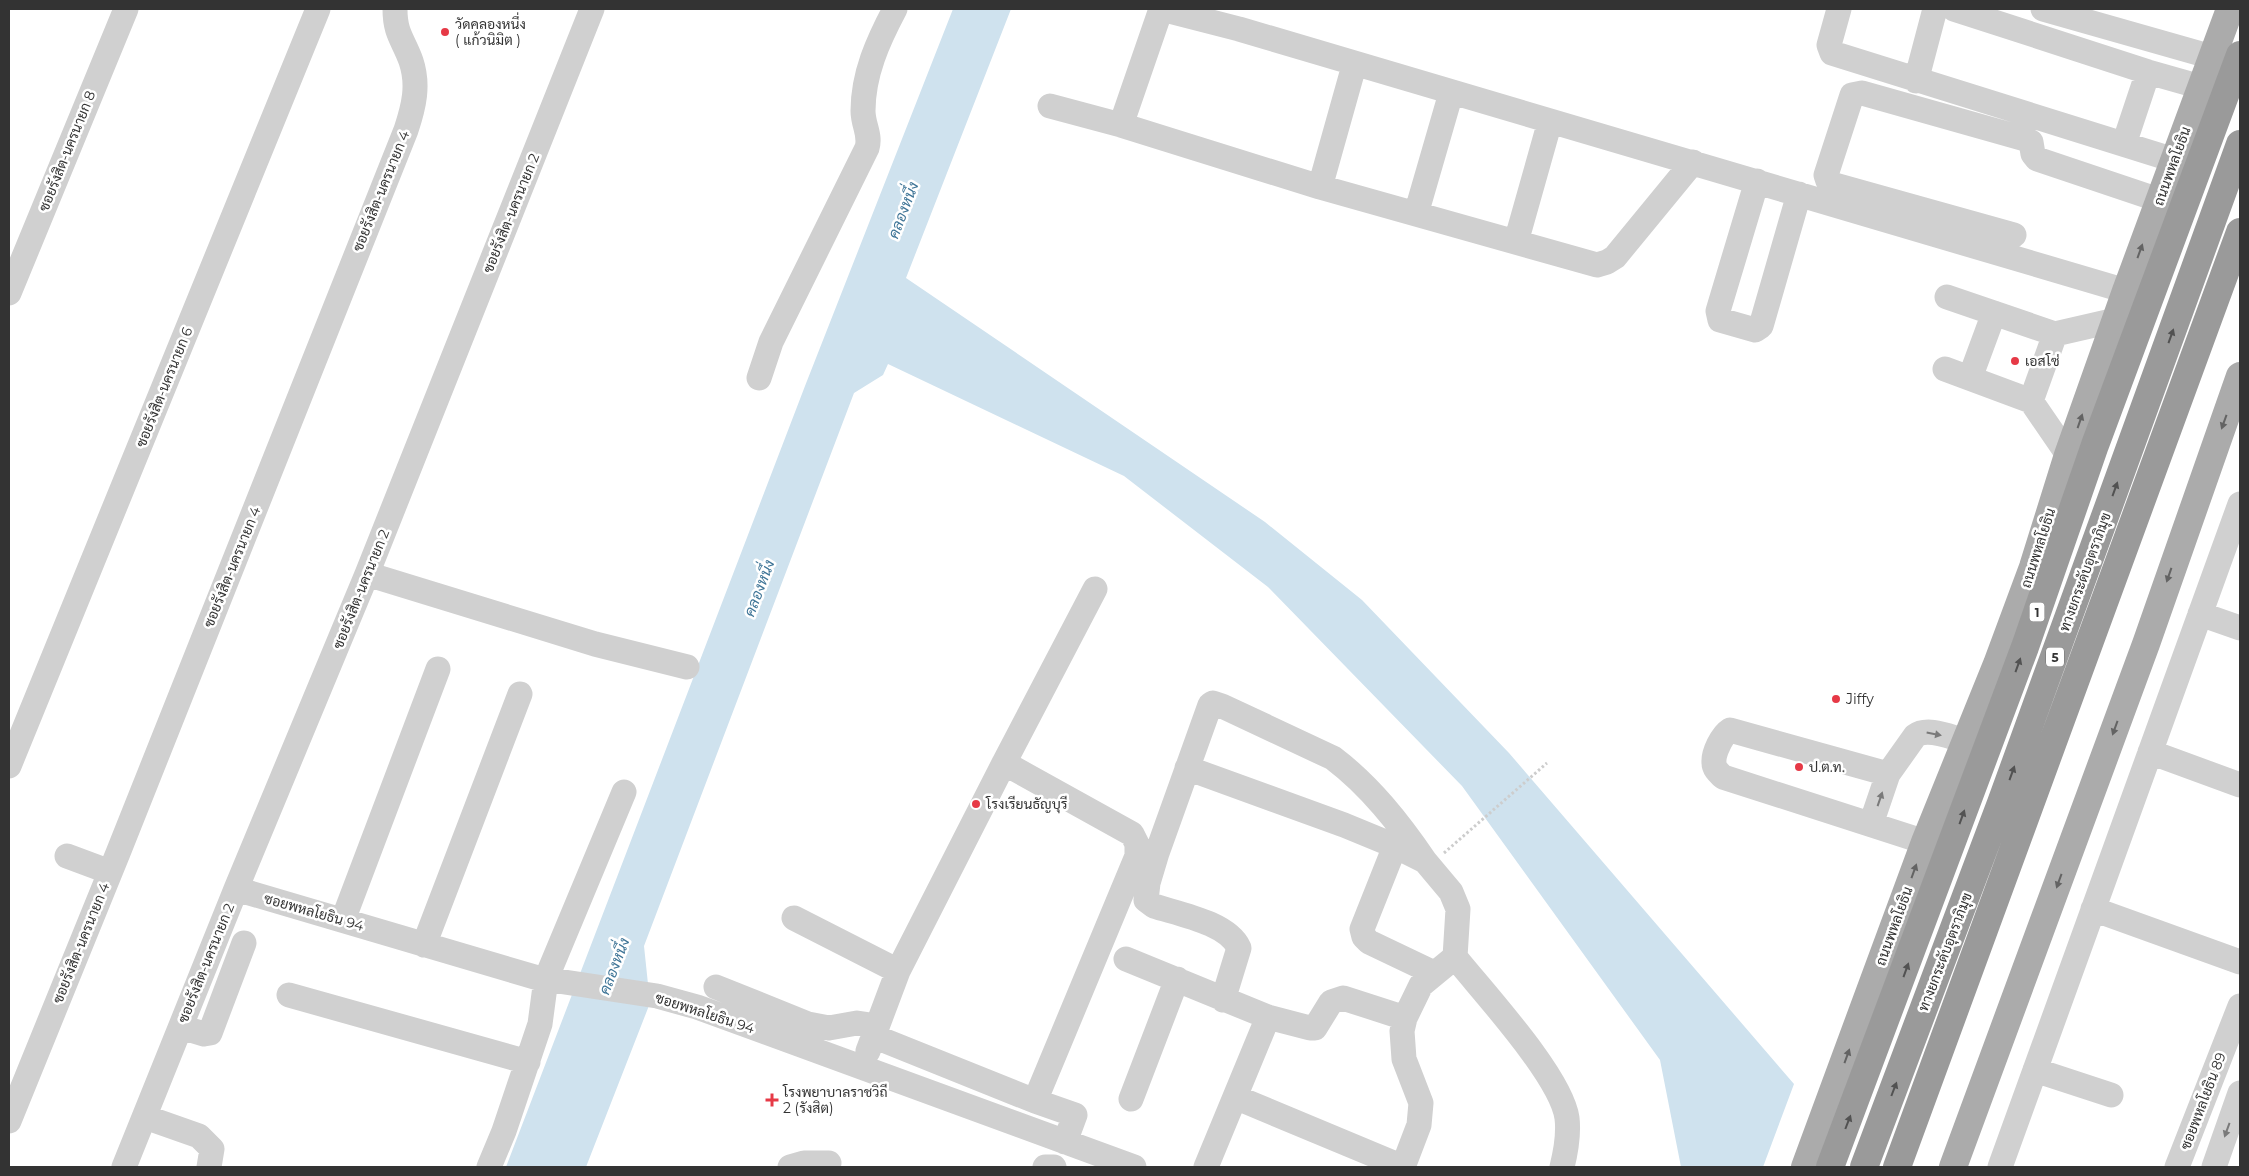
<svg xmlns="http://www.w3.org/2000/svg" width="2249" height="1176" font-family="Montserrat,Sarabun,sans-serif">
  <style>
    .water { fill: #cfe2ee }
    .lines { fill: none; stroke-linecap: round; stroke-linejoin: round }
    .path { stroke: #cdcdcd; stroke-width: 3; stroke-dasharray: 2.5 2.5; stroke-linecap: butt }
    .minor { stroke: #d0d0d0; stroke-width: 25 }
    .major { stroke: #ababab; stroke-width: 28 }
    .highway { stroke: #9a9a9a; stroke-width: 28 }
    .oneway { fill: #636363 }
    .oneway2 { fill: #525252 }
    .oneway3 { fill: #7a7a7a }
    .poi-dot { fill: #e63946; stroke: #fff; stroke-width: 2 }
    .labels { text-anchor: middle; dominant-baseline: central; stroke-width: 5; stroke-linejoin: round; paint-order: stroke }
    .shield { fill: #fff; stroke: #707070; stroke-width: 1 }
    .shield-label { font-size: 12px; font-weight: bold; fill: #333 }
    .poi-label { font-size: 14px; fill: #333; stroke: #fff; text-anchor: start }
    .street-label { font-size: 14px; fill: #333; stroke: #fff }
    .water-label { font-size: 15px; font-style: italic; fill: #3f7597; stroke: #fff }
  </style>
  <rect width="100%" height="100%" fill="#fff"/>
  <path class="water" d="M953,9H1011L906,278L1265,522L1362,600L1509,753L1794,1084L1763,1167H1681L1660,1060L1462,786L1268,587L1124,476L888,364L883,375L854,393L644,946L650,1003L586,1167H506L805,386Z"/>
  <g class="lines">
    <path class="path" d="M1444,853L1547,763"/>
    <path class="minor" d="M1161,9L1239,29L2126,291
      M1839,9L1829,45L1832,53L2174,160
      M1954,9L2148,72L2201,87
      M2043,9L2212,57
      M1916,81L1935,9
      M1050,106L1121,125L1161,9
      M1121,125L1320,187L1597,265L1607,262L1615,257L1693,162
      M2124,144L2148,72
      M1757,181L1718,311L1720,320L1755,330L1761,326L1799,194
      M1320,187L1352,73
      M1416,214L1449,100
      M2014,235L1835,185L1828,181L1826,175L1852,95L1862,93L2025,139L2031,142L2033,154L2037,159L2159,200
      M1516,242L1547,132
      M9,293L126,9
      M1947,297L2055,334
      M1945,369L2031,401
      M759,378L771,342L867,148C871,135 863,125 863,111C863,74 878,41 895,9
      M1970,378L1994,313
      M2068,455L2031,401L2055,334L2116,320
      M367,574L595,644L687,667
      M2200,614L2240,628
      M2150,752L2240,785
      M1004,763L1095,589
      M9,766L318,9
      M1187,768L1344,825L1395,846
      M1888,774L1730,730C1722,735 1713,753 1714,763C1714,769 1719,773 1723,777L1925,842
      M1871,824L1888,774L1915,736C1928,726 1952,738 1966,741
      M67,856L110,872
      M236,889L538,978L657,996L697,1007L1134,1167
      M2093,909L2240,962
      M794,918L898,971L868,1051
      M343,920L438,669
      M424,945L520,694
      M1455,957C1483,992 1561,1076 1567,1118C1569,1135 1566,1151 1562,1167
      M1126,959L1268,1017
      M898,971L1004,763L1132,834L1137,844V856L1035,1101
      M716,987L808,1024L829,1028L857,1023L877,1026
      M289,995L528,1062
      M1223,1000L1239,948C1228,923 1179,914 1154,906L1146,900L1148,883L1157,853L1210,705L1213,703L1222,706L1333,758C1370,786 1399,823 1425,861
      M181,1027L204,1034L210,1033L244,943
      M873,1036L1035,1101L1075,1115L1065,1142
      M2035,1070L2111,1095
      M1235,1097L1403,1167
      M1131,1099L1177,979
      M145,1117L199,1136L212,1149L209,1167
      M9,1121L118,853L406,130C414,106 419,85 411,61C403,39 395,34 395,9
      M124,1167L236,889L367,574L592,9
      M489,1167L504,1131L540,1024L546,979L624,792
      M790,1167L804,1163H829
      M1045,1167H1054
      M1206,1167L1268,1017L1310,1028H1315L1331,1002L1343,998L1405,1018
      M1403,1167L1419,1125L1421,1103L1404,1059L1402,1031L1405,1018L1421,985L1455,957L1458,909L1451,892L1425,861L1395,846L1362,929L1364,937L1369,942L1434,973
      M2000,1167L2240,504
      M2177,1167L2240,1006
      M2214,1167L2240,1093"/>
    <path class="major" d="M1805,1167L1925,842L1997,664L2033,567L2068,455L2126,291L2230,9
      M1953,1167L2146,644L2240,376"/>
    <path class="highway" d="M1830,1167L2025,647L2095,445L2240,55
      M1864,1167L2001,803L2240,144
      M1897,1167L2240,232"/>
  </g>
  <defs><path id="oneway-solid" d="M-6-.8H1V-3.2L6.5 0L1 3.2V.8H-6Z" transform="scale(1.25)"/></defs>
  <g class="oneway">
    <use href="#oneway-solid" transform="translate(2140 251) rotate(-70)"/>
    <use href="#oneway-solid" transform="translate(2080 421) rotate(-71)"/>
    <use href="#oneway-solid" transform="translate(2224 422) rotate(110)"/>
    <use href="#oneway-solid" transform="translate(2169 575) rotate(109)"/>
    <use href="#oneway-solid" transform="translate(2115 728) rotate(110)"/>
    <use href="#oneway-solid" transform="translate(1914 871) rotate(-70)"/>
    <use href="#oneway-solid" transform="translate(2059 881) rotate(110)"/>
    <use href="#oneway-solid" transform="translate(1847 1056) rotate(-70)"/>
  </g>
  <g class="oneway2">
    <use href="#oneway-solid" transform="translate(2171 336) rotate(-70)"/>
    <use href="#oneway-solid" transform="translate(2115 489) rotate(-70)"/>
    <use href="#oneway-solid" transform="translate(2018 665) rotate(-70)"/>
    <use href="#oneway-solid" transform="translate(2012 773) rotate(-70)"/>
    <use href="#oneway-solid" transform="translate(1962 817) rotate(-70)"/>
    <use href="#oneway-solid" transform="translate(1906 970) rotate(-70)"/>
    <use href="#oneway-solid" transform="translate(1894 1089) rotate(-69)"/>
    <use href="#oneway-solid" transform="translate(1848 1122) rotate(-69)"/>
  </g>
  <g class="oneway3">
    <use href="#oneway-solid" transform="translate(1934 734) rotate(11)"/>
    <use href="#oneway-solid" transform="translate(1880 799) rotate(-71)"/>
    <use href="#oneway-solid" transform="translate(2227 1130) rotate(110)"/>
  </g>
  <g class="poi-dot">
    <circle cx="445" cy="32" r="5"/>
    <circle cx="2015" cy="361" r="5"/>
    <circle cx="1836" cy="699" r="5"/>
    <circle cx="1799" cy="767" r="5"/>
    <circle cx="976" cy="804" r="5"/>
    <path d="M769.5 1092.5h5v5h5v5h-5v5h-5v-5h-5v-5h5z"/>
  </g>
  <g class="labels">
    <g class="shield">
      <rect x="2029.5" y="602.5" width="15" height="19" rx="4"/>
      <rect x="2046" y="647.5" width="18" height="19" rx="4"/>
    </g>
    <g class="shield-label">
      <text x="2037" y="612">1</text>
      <text x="2055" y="657">5</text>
    </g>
    <g class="poi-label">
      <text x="455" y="24">วัดคลองหนึ่ง<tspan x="455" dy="16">( แก้วนิมิต )</tspan></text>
      <text x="2025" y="361">เอสโซ่</text>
      <text x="1846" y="699">Jiffy</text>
      <text x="1809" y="767">ป.ต.ท.</text>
      <text x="986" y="804">โรงเรียนธัญบุรี</text>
      <text x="783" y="1092">โรงพยาบาลราชวิถี<tspan x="783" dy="16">2 (รังสิต)</tspan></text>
    </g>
    <g class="street-label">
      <text transform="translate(67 151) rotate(-68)">ซอยรังสิต-นครนายก 8</text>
      <text transform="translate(2172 166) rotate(-70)">ถนนพหลโยธิน</text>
      <text transform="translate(381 191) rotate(-68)">ซอยรังสิต-นครนายก 4</text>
      <text transform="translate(511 213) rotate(-68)">ซอยรังสิต-นครนายก 2</text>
      <text transform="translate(164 387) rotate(-68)">ซอยรังสิต-นครนายก 6</text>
      <text transform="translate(2038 548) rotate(-72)">ถนนพหลโยธิน</text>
      <text transform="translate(232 567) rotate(-68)">ซอยรังสิต-นครนายก 4</text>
      <text transform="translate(2085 572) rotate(-70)">ทางยกระดับอุตราภิมุข</text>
      <text transform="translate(361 589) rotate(-68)">ซอยรังสิต-นครนายก 2</text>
      <text transform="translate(314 912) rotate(16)">ซอยพหลโยธิน 94</text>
      <text transform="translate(1894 926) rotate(-70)">ถนนพหลโยธิน</text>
      <text transform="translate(81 943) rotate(-68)">ซอยรังสิต-นครนายก 4</text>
      <text transform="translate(1945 952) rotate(-69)">ทางยกระดับอุตราภิมุข</text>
      <text transform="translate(206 963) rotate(-68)">ซอยรังสิต-นครนายก 2</text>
      <text transform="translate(705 1013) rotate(18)">ซอยพหลโยธิน 94</text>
      <text transform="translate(2203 1101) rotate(-69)">ซอยพหลโยธิน 89</text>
    </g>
    <g class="water-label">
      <text transform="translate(903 210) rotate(-69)">คลองหนึ่ง</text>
      <text transform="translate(759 588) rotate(-69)">คลองหนึ่ง</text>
      <text transform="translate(614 966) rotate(-69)">คลองหนึ่ง</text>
    </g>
  </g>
  <rect width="2249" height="1176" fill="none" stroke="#333333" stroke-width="20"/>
</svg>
